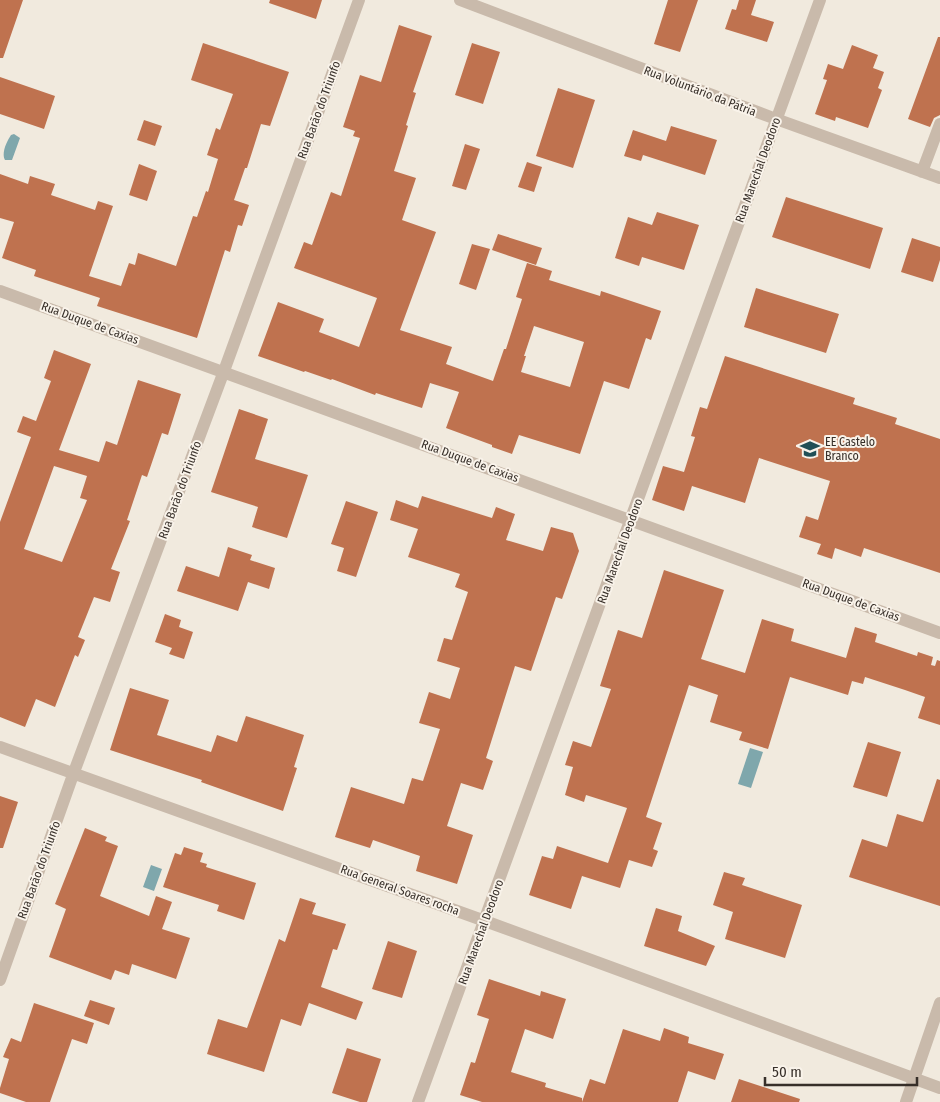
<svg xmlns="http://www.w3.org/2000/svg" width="940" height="1102" font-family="'Fira Sans Condensed',sans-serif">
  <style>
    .water { fill: #7fa7ac }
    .building { fill: #bf724f; fill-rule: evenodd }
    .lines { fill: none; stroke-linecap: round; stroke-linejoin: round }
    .minor { stroke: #c9baab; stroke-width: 12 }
    .labels { text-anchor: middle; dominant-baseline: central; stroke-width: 4; stroke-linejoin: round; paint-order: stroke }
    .street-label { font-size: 12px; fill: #372f29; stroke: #f9f3ea }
    .poi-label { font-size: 12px; fill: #372f29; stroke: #f9f3ea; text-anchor: start }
  </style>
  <rect width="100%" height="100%" fill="#f1eade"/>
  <path class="water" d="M14,134L20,138L12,160H5C1,153 7,141 11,135Z
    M750,748L763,752L751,788L738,784Z
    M151,865L162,869L154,891L143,887Z"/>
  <path class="building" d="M0,0H23L3,58H0Z
    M270,0H322L316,19L269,3Z
    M668,0H698L680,52L654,44Z
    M739,0H756L751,15L774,22L767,42L725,29L732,9L736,10Z
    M399,25L432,36L413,92L416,93L406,125L408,126L394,171L416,178L402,220L436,232L400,330L452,347L446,364L493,381L504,349H506L522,299L516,297L527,263L552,271L549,280L600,296L601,291L661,311L651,340L646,338L629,389L604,381L580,454L519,435L512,454L492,447V445L446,428L459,392L430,383L422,408L376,393L375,395L332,379L331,380L305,371L304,372L258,356L278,302L324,319L319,332L359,347L377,298L294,268L304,242L312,245L331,192L341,196L360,138L353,136L355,131L343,127L360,75L381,82ZM534,326L584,342L570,387L521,372L526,356H524Z
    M938,37H940V115L934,118L930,127L908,119Z
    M203,43L289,72L270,126L261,124L247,168H245L234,200L249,205L242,226L238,225L230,252L225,250L197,338L97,306L100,298L34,276L36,270L2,258L14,222L0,218V174L28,184L30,176L55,184L51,195L95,210L98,201L113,206L89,276L121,286L129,263L135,265L138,253L176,266L193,216L197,217L206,191L208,192L218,159L207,155L216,128L220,130L233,94L191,80Z
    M472,43L500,52L483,104L455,95Z
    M852,45L878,55L873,68L884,72L878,88L882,90L868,128L836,117L835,121L815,114L827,80L823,79L828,64L843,69Z
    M0,77L55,96L44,129L0,114Z
    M558,88L595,100L573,168L536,156Z
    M144,120L162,126L155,146L137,140Z
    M671,126L717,140L705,175L643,155L641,161L624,156L633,130L666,141Z
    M465,144L480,149L466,190L452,186Z
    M527,162L542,167L534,192L518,187Z
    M139,164L157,171L147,201L129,195Z
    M786,197L883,228L870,269L772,237Z
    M657,212L699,225L684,270L642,257L639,266L615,258L628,217L652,225Z
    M498,234L542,248L536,265L492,250Z
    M912,238L940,247V260L933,282L901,272Z
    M472,244L490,249L476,290L459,284Z
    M756,288L839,314L826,353L744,327Z
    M54,350L91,364L59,450L99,462L106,441L117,445L138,380L181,394L168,435L162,433L147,477L142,475L127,520L130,521L111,569L120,572L110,602L94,597L78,637L85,640L78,657L75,655L55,707L36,699L25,727L0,717V522L31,437L17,432L23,416L36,421L51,381L44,378ZM54,466L87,476L80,498L87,500L62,562L24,549Z
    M725,356L855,398L853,404L897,418L895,424L940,439V573L864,548L861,557L835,548L832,559L817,554L821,544L799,537L806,516L818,520L830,481L759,458L745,503L692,486L684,511L652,500L663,466L684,472L695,437L691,436L700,407L707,409Z
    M239,409L268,419L255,459L308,475L287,538L252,527L258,507L211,492Z
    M422,496L492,518L496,507L515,514L506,540L543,551L551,527L573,533L579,551L562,599L556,597L531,671L515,666L486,758L493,761L483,790L461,783L447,826L473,835L457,884L416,871L420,856L373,840L370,848L335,837L351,787L404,804L412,778L423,781L440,729L419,723L429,692L450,699L460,668L437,661L444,638L452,640L468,592L455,587L460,574L408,557L418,529L390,520L396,500L418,508Z
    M346,501L378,512L356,577L337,571L344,548L331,544Z
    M228,547L252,555L250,560L275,568L269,589L248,582L238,611L177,591L186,566L219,577Z
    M664,570L724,590L701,659L745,673L762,619L794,629L791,641L846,658L855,627L877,634L875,642L917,656L918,652L933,657L931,665L935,666L937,660L940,661V725L918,718L925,697L905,690L865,677L863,684L852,681L848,695L790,677L768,749L739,740L742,732L710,722L718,695L689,685L646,817L662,823L653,849L658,851L652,867L629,860L620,888L582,876L571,909L529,895L542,856L553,859L557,846L608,863L627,808L586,795L584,802L565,795L573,767L565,765L573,741L591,747L611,689L600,686L618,630L642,638Z
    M165,614L181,620L179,627L193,632L184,659L169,654L172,648L155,642Z
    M130,688L169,700L157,735L211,752L217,735L237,742L246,716L304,735L294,767L297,768L283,811L201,782L202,780L110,750Z
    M868,742L901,752L887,797L853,787Z
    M937,779L940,780V906L849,877L862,839L887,847L897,814L923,822Z
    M0,796L18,802L3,848H0Z
    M85,828L107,837L105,841L118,846L100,896L149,916L156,896L172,902L162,929L190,938L176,979L132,964L129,975L115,970L111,980L49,957L66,909L55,904Z
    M184,847L203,853L200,862L207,864L206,867L256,883L244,920L217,911L219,905L163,887L175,853L181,855Z
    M724,872L745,878L742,885L802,905L785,958L725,939L733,912L713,905Z
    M300,898L316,903L312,914L346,924L337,950L333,949L321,987L363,1002L356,1020L309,1003L301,1026L281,1019L264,1072L207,1054L218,1019L247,1028L279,939L285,942Z
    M656,908L682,916L678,931L715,946L706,966L644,946Z
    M388,941L417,951L402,998L372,989Z
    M489,979L540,996L541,991L566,999L553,1039L525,1029L511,1072L546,1083L545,1087L582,1098V1102H482L460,1095L471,1062L475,1063L489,1019L477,1015Z
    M90,1000L115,1008L109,1025L84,1016Z
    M34,1003L94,1023L87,1044L72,1039L50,1102H26L0,1093V1088L9,1059L3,1057L11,1038L21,1042Z
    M664,1028L689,1037L688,1043L724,1054L715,1080L688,1071L678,1102H582L590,1079L605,1084L623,1029L660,1041Z
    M347,1048L381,1059L367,1102H360L332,1093Z
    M739,1079L800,1099L799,1102H731Z"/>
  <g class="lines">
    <path class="minor" d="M460,0L776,119L940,178
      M922,172L940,124
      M0,291L940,633
      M0,747L485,921L940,1088
      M0,980L74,772L224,371L359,0
      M418,1102L820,0
      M906,1102L940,1003"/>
  </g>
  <defs>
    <symbol id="school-bare" viewBox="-9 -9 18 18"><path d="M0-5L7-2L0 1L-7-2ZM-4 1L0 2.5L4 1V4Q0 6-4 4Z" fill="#214f56" stroke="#f9f3ea" stroke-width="2.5" paint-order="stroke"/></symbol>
  </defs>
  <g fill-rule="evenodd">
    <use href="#school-bare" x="796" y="435" width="28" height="28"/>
  </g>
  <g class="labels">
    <g class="street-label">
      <text transform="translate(700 91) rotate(21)">Rua Voluntário da Pátria</text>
      <text transform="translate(319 110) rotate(-70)">Rua Barão do Triunfo</text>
      <text transform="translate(758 170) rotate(-70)">Rua Marechal Deodoro</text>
      <text transform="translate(90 323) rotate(20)">Rua Duque de Caxias</text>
      <text transform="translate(470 461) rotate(20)">Rua Duque de Caxias</text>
      <text transform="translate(180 490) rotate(-70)">Rua Barão do Triunfo</text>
      <text transform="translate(620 551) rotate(-70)">Rua Marechal Deodoro</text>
      <text transform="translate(851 600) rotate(20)">Rua Duque de Caxias</text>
      <text transform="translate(39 870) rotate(-70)">Rua Barão do Triunfo</text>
      <text transform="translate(400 890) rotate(20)">Rua General Soares rocha</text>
      <text transform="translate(481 932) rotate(-70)">Rua Marechal Deodoro</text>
    </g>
    <g class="poi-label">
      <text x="825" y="442">EE Castelo<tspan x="825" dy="14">Branco</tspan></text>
    </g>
  </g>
  <path d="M765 1077v8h152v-8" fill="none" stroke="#372f29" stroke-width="2.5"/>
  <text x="772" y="1077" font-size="15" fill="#372f29" stroke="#f9f3ea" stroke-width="4" paint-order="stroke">50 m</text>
</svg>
